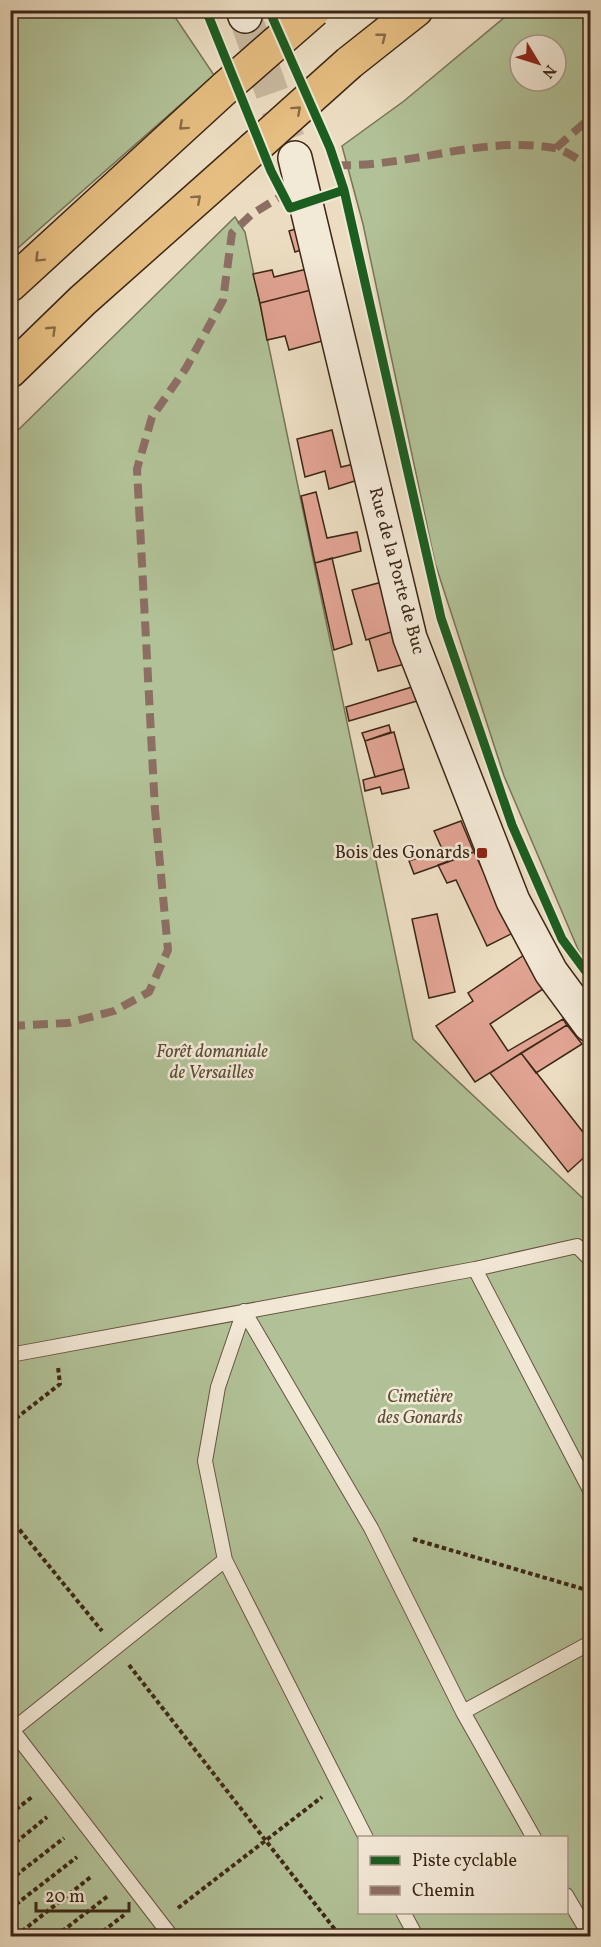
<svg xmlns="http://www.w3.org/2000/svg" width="601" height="1947" font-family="Vollkorn,serif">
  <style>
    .green { fill: #b2c298; stroke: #777457; stroke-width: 1.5; fill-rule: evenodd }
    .building { fill: #e2a494; stroke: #3c2716; stroke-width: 1.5 }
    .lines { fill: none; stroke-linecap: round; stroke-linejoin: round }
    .secondary-tunnel { stroke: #c9b9a0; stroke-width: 33; stroke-dasharray: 33 16; stroke-linecap: butt }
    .service-casing { stroke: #685441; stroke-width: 16 }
    .secondary-casing { stroke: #3c2716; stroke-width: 36 }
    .trunk-casing { stroke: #3c2716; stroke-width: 36 }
    .path { stroke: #3c2716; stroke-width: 4; stroke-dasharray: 4.5 3; stroke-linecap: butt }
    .service { stroke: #f3e9d7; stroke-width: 14 }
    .secondary { stroke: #f3e9d7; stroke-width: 33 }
    .trunk { stroke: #e6be81; stroke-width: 33 }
    .trunk-bridge-casing { stroke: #3c2716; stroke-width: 36; stroke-linecap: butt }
    .trunk-bridge { stroke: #e6be81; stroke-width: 33 }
    .quiet { stroke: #8d6e63; stroke-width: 8; stroke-dasharray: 15 8; stroke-linecap: butt }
    .cycleway-casing { stroke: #f3e9d7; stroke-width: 13 }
    .cycleway { stroke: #1b5e20; stroke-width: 9 }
    .oneway { stroke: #886b46 }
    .poi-dot { fill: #8f2418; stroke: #f3e9d7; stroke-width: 2 }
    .labels { text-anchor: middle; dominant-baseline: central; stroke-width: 5; stroke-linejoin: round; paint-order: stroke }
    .street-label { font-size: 18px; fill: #3c2716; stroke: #f3e9d7 }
    .poi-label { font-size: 18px; fill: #3c2716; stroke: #f3e9d7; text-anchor: end }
    .park-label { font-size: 18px; font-style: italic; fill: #5a4e36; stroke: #f3e9d7 }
  </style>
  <rect width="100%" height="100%" fill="#ecddc2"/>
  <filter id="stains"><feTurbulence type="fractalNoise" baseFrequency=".00333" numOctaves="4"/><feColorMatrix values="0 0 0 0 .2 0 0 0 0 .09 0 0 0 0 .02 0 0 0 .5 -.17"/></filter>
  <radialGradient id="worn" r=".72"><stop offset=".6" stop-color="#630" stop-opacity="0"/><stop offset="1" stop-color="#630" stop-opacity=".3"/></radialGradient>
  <path class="green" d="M11,10L171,11L214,75L11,254Z
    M512,11H590V968L580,954L504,776L435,563L363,224L342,146L404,101ZM520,45H556V81H520Z
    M235,217L245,232L413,1039L590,1205V1936H11V437ZM360,1838H566V1912H360Z"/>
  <path class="building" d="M302,227L307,248L295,252L289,231Z
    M311,268L315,289L260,303L253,274L272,270L274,277Z
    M315,289L326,340L289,350L285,336L267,340L260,303Z
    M332,430L341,467L354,464L358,480L329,489L325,471L305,477L297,439Z
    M316,492L327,538L357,532L361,551L315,563L301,496Z
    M332,558L352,644L334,650L315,563Z
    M382,582L394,631L366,640L352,590Z
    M394,631L405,664L378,671L369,639Z
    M412,687L417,701L349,721L346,707Z
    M389,725L391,732L365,741L362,733Z
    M394,732L404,769L375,777L365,741Z
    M404,769L409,788L382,794L380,787L365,791L363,780Z
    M461,821L474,852L448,862L434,831Z
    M442,849L448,862L414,874L409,861Z
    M474,852L513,933L487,946L456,880L447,883L438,865Z
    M437,914L455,992L429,998L412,919Z
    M524,955L543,989L490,1024L508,1051L563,1019L567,1025L475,1082L436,1026L473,1001L468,993Z
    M567,1025L582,1044L536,1073L521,1053Z
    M521,1053L590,1141V1152L568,1172L490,1073Z"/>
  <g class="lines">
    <path class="secondary-tunnel" d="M245,16L295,158"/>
    <defs>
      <path id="service" d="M475,1269L590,1490
        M244,1311L371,1528L463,1712L534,1838
        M244,1311L218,1387L205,1461L225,1560L366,1838
        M10,1355L475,1269L577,1246L590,1259
        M463,1712L590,1643
        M10,1727L171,1936
        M10,1732L225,1560
        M566,1895L590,1936
        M403,1912L416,1936"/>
      <path id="secondary" d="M243,10L245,16
        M295,158L410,638L513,901L551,972L590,1025"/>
      <path id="trunk" d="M349,63L416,10
        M10,285L226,87
        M10,371L82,301L253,149"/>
    </defs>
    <use href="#service" class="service-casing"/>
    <use href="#secondary" class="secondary-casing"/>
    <use href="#trunk" class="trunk-casing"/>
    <path class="path" d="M10,1423L60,1384L58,1367
      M10,1518L102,1631
      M413,1539L590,1591
      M129,1665L340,1936
      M10,1782L13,1780
      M10,1814L32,1797
      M10,1847L47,1817
      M10,1880L64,1838
      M178,1908L322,1797
      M10,1909L77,1857
      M10,1923L22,1936
      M16,1936L92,1876
      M56,1936L108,1896
      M97,1936L124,1915"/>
    <use href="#service" class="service"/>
    <use href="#secondary" class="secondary"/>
    <use href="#trunk" class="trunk"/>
    <defs>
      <path id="trunk-bridge" d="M226,87L314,10
        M253,149L349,63"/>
    </defs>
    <use href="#trunk-bridge" class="trunk-bridge-casing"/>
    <use href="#trunk-bridge" class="trunk-bridge"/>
    <path class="quiet" d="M556,148L590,118
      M336,165C408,168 482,135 554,148C566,150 580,161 590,167
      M10,1026L68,1023L114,1011L149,992L168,950L155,810L137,469L152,417L186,368L223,300L232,233L252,214L283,195"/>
    <defs>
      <path id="cycleway" d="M206,10L271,171L290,208L344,190
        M269,10L330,148L344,190L441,618L512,825L562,939L590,977"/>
    </defs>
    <use href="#cycleway" class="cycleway-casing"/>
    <use href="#cycleway" class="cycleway"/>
  </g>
  <defs><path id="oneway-chevron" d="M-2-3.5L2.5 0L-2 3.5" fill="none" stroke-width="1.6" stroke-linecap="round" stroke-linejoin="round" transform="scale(1.5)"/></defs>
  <g class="oneway">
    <use href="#oneway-chevron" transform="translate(382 37) rotate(-38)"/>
    <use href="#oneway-chevron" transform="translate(297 110) rotate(-42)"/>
    <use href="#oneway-chevron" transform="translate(183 126) rotate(138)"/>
    <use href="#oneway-chevron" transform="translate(197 199) rotate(-42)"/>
    <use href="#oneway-chevron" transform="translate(39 258) rotate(135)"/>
    <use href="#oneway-chevron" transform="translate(52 330) rotate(-44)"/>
  </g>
  <rect class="poi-dot" x="476" y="847" width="12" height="12" rx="3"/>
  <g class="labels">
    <g class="street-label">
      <text transform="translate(396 571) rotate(75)">Rue de la Porte de Buc</text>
    </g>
    <g class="poi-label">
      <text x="470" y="853">Bois des Gonards</text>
    </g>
    <g class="park-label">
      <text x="212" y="1052">Forêt domaniale<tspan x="212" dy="21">de Versailles</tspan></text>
      <text x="420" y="1397">Cimetière<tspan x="420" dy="21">des Gonards</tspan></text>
    </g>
  </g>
  <rect width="601" height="1947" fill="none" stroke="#ecddc2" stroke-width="36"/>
  <rect x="12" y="12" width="577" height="1923" fill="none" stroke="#3c2716" stroke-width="3"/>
  <rect x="18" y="18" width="565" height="1911" fill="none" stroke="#3c2716" stroke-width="1.5"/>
  <rect x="358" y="1836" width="210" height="78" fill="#f3e9d7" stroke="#aa9b8a" stroke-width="1.5"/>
  <rect x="370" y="1856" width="30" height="9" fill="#1b5e20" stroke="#aa9b8a" stroke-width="1.5"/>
  <text x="412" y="1866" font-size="18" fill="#3c2716">Piste cyclable</text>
  <rect x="370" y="1886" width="30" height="9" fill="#8d6e63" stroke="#aa9b8a" stroke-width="1.5"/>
  <text x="412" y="1896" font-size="18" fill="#3c2716">Chemin</text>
  <g transform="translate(538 63) rotate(128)"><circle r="28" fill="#f3e9d7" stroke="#aa9b8a" stroke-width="1.5"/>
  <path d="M0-4.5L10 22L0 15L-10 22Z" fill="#8f2418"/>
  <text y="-9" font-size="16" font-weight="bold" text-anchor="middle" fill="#3c2716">N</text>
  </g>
  <path d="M36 1902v9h93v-9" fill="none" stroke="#3c2716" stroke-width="3"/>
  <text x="45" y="1902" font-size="18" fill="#3c2716" stroke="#f3e9d7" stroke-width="4.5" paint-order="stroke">20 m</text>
  <rect width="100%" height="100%" filter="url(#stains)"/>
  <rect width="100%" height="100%" fill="url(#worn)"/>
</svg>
